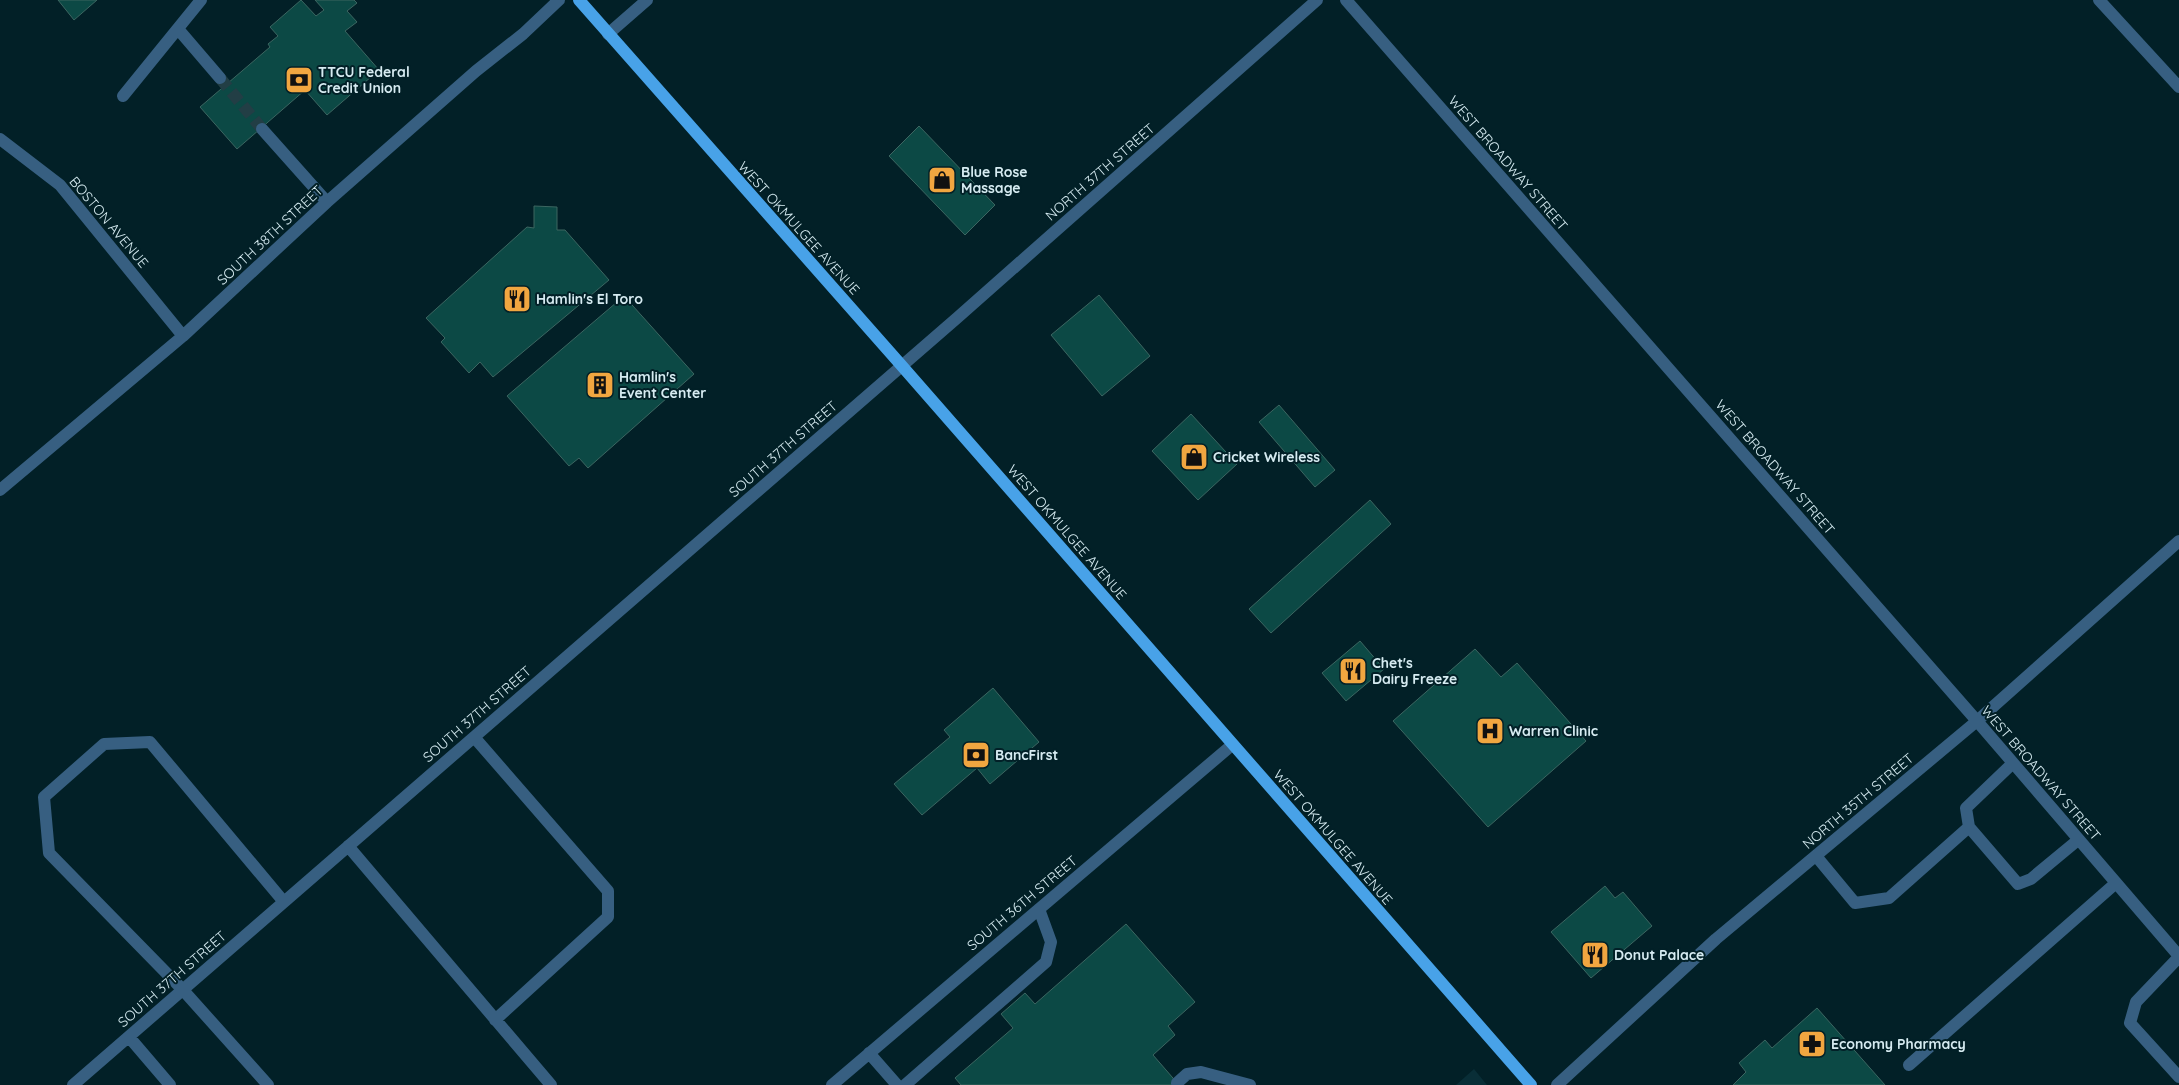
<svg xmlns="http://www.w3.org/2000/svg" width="2179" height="1085" font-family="Quicksand,sans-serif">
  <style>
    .built { fill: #092e37 }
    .building { fill: #0c4945; stroke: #3c6661 }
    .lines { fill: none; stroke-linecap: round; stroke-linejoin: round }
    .minor-tunnel { stroke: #223e45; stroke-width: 12; stroke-dasharray: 12 6; stroke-linecap: butt }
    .minor { stroke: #375f81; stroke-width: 12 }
    .major { stroke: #48a2e8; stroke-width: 12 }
    .labels { text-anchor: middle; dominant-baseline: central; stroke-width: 4; stroke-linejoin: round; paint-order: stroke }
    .poi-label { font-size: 14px; font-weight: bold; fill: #d6ebf1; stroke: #022027; text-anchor: start }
    .street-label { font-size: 14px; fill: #d6ebf1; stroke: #022027 }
  </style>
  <rect width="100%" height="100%" fill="#022027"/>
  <path class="built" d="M1474,1069L1487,1085H1456Z"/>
  <path class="building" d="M58,0H97L74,20Z
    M301,0L316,16L324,10L315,0H354L357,3L347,11L357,22L345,31L379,70L327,115L305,90L237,149L200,107L270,47L268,44L278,36L270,27Z
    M919,126L995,205L965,235L889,156Z
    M534,206L557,207V230H565L609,280L493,377L480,362L469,373L441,342L445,338L426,318L527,227L534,228Z
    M1099,295L1150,356L1102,396L1051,335Z
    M624,296L694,374L588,468L579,458L569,466L507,396Z
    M1279,405L1335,470L1315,487L1259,422Z
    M1191,414L1237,464L1198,500L1152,451Z
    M1370,500L1391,524L1271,633L1249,609Z
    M1360,641L1384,669L1346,701L1322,673Z
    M1475,649L1501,677L1517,663L1586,741L1488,827L1393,721Z
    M993,688L1039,742L990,784L977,768L922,815L894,784L950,737L944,730Z
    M1605,886L1615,898L1623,892L1652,926L1591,978L1551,932Z
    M1126,924L1195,1002L1168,1026L1175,1035L1153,1055L1179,1085H961L955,1078L1013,1028L1001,1014L1025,993L1035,1004Z
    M1817,1008L1885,1085H1733L1746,1072L1739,1063L1765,1040L1772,1048Z"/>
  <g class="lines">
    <path class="minor-tunnel" d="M220,78L262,129"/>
    <path class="minor" d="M1346,0L1977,721L2179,956
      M2099,0L2179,87
      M178,29L220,78
      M608,34L647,0
      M123,96L201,0
      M262,129L327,202
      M0,139L60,185L183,336
      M0,490L183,336L327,202L476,71L523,34L559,0
      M474,737L608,891V917L495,1020
      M2012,764L1966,808L1969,827L2018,884L2031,879L2078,840
      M348,846L551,1085
      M1816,856L1855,903L1889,898L1969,827
      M2179,957L2136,1002L2130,1023L2179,1077
      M129,1037L170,1085
      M869,1053L897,1085
      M1909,1065L2116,883
      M1177,1083L1187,1074L1201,1072L1250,1085
      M73,1085L957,318L1317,0
      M268,1085L183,990L49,853L44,797L104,744L150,742L284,902
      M832,1085L1232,745
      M905,1085L1046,962L1051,942L1039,909
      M1557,1085L1716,939L1977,721L2179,541"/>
    <path class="major" d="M579,0L902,366L1531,1085"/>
  </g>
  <defs>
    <symbol id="bank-square" viewBox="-11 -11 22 22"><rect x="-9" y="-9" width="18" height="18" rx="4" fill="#f1a640" stroke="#022027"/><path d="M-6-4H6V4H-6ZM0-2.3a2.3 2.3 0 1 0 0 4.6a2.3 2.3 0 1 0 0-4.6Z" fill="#111"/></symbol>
    <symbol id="shop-square" viewBox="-11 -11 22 22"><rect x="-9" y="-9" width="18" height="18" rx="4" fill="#f1a640" stroke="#022027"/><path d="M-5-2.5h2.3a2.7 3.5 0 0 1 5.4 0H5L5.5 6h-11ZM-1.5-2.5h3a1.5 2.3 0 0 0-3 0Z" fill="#111"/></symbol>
    <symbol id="restaurant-square" viewBox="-11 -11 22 22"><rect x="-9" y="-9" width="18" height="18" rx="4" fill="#f1a640" stroke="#022027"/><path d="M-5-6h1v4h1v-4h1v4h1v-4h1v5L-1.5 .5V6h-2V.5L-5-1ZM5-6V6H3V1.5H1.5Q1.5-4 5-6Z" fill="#111"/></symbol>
    <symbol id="building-square" viewBox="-11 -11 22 22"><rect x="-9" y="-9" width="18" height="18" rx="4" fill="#f1a640" stroke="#022027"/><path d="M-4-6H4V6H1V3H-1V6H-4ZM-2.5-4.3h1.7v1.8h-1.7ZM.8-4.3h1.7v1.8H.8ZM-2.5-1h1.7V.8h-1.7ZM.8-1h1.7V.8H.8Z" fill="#111"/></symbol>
    <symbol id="hospital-square" viewBox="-11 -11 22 22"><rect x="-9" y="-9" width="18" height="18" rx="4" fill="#f1a640" stroke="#022027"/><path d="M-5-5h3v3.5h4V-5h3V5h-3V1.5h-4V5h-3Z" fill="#111"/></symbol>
    <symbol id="pharmacy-square" viewBox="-11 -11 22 22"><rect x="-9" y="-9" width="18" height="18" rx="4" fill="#f1a640" stroke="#022027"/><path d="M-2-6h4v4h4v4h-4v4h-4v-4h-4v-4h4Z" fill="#111"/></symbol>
  </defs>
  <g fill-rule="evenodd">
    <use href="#bank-square" x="283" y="64" width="32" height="32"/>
    <use href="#shop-square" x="926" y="164" width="32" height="32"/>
    <use href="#restaurant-square" x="501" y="283" width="32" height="32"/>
    <use href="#building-square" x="584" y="369" width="32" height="32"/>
    <use href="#shop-square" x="1178" y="441" width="32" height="32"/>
    <use href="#restaurant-square" x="1337" y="655" width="32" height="32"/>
    <use href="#hospital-square" x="1474" y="715" width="32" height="32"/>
    <use href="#bank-square" x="960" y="739" width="32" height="32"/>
    <use href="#restaurant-square" x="1579" y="939" width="32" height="32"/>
    <use href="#pharmacy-square" x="1796" y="1028" width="32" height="32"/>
  </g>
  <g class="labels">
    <g class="poi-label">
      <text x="318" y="72">TTCU Federal<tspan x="318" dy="16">Credit Union</tspan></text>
      <text x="961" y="172">Blue Rose<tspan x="961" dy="16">Massage</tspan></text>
      <text x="536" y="299">Hamlin's El Toro</text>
      <text x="619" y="377">Hamlin's<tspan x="619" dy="16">Event Center</tspan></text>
      <text x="1213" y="457">Cricket Wireless</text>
      <text x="1372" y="663">Chet's<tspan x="1372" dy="16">Dairy Freeze</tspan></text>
      <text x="1509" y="731">Warren Clinic</text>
      <text x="995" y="755">BancFirst</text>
      <text x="1614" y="955">Donut Palace</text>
      <text x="1831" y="1044">Economy Pharmacy</text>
    </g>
    <g class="street-label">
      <text transform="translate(1508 163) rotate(49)">WEST BROADWAY STREET</text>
      <text transform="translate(1100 172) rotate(-41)">NORTH 37TH STREET</text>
      <text transform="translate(109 222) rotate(50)">BOSTON AVENUE</text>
      <text transform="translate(799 228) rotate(48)">WEST OKMULGEE AVENUE</text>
      <text transform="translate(270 235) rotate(-43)">SOUTH 38TH STREET</text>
      <text transform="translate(783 449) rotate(-41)">SOUTH 37TH STREET</text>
      <text transform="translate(1775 467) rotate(49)">WEST BROADWAY STREET</text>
      <text transform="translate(1067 532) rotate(49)">WEST OKMULGEE AVENUE</text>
      <text transform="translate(477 714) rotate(-41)">SOUTH 37TH STREET</text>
      <text transform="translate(2041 773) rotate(49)">WEST BROADWAY STREET</text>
      <text transform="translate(1858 801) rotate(-40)">NORTH 35TH STREET</text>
      <text transform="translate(1333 837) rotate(49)">WEST OKMULGEE AVENUE</text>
      <text transform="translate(1022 903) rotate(-40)">SOUTH 36TH STREET</text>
      <text transform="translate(172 979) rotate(-41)">SOUTH 37TH STREET</text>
    </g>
  </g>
</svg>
